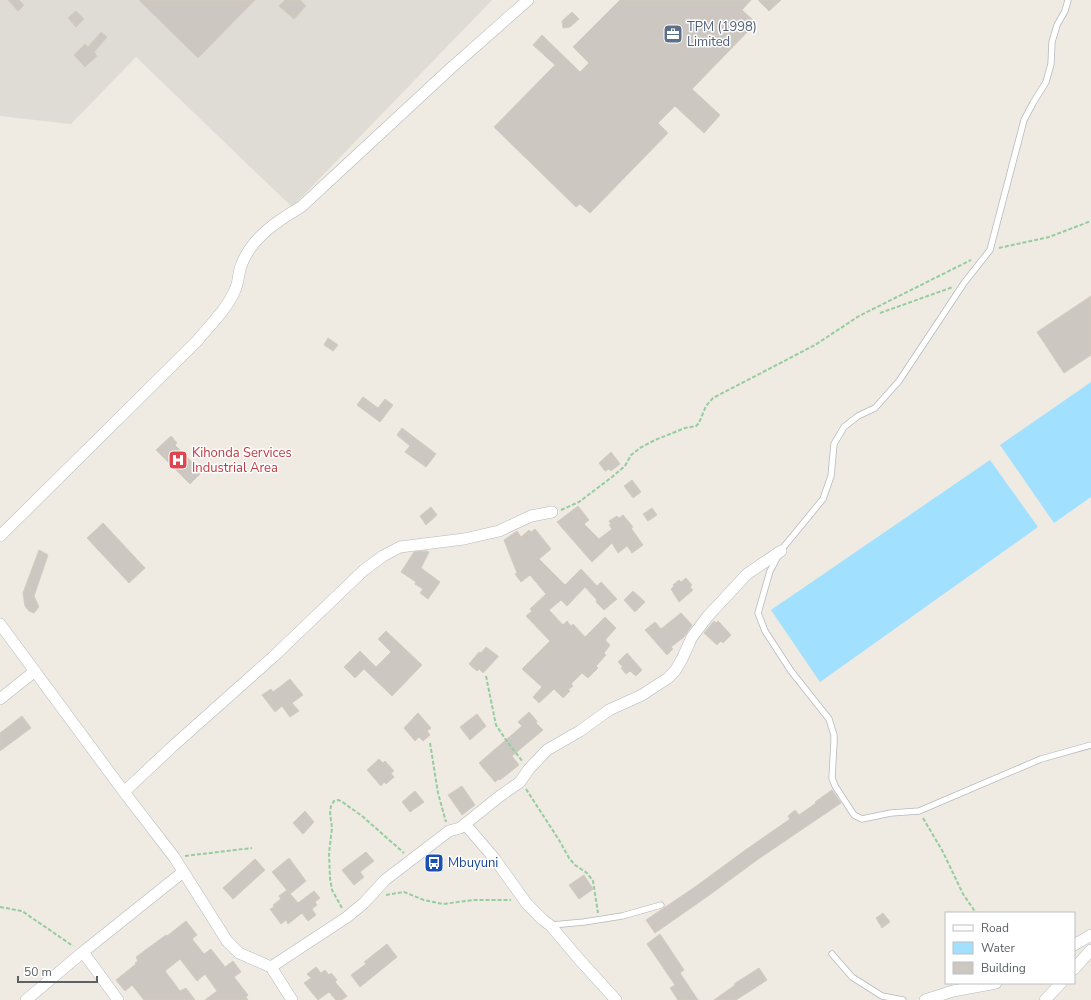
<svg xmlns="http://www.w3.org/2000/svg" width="1091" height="1000" font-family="'Nunito Sans',sans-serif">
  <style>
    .industrial { fill: #dfdcd6 }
    .water { fill: #a1e1ff }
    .building { fill: #ccc7c1; stroke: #d4cbbf }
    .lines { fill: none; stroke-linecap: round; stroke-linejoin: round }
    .lane-casing { stroke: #b5b9be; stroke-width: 7 }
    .street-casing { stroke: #b5b9be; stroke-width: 12 }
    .path { stroke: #95cd9f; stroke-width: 2; stroke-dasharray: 4 2; stroke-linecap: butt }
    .lane { stroke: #fff; stroke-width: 5.5 }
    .street { stroke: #fff; stroke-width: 11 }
    .labels { text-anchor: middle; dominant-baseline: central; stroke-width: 3; stroke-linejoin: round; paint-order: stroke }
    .service-label { font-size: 13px; fill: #4e5e75; stroke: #fff; text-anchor: start }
    .health-label { font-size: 13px; fill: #be3a42; stroke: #fff; text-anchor: start }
    .transit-label { font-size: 13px; fill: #164399; stroke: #fff; text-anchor: start }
  </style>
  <rect width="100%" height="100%" fill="#efeae2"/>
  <path class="industrial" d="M0,0H492L292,207L136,57L71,124L0,116Z"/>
  <path class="water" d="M1091,382V497L1054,523L1000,445Z
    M990,460L1038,527L820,682L771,610Z"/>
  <path class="building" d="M8,0H19L24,5L18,11Z
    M139,0H255L198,58Z
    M285,0H300L306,6L294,19L279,6Z
    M620,0H751L742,10L756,23L692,89L720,115L704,133L675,106L658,123L668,133L590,213L580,204L576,207L494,127L555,65L533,45L542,35L580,72L589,63L573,47Z
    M758,0H781L769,11Z
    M76,11L84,19L76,27L68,18Z
    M572,12L579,19L570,27L563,28L562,21Z
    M101,32L107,37L94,52L97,56L85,67L74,55L85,44L88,47Z
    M1091,296V355L1064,373L1037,332Z
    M328,338L338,345L333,351L324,345Z
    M363,397L378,408L385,399L393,405L380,422L357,405Z
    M402,428L436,454L426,467L405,452L410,446L397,435Z
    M171,436L177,443L175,445L202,472L190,484L156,450Z
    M611,452L620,464L611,471L609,469L605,471L599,463Z
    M632,480L641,492L633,498L624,486Z
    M578,506L589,520L584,524L599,539L612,529L609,525L611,524L609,521L617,516L619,518L623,515L633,527L631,528L643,545L632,553L627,546L618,553L612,543L592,562L557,522Z
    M431,507L437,515L426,525L420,516Z
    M652,508L657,515L648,521L643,514Z
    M103,523L145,568L129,583L87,538Z
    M535,529L551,549L539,559L565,585L581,569L597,586L601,582L617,599L604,610L597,603L596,601L597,600L585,587L567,606L561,600L549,610L563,625L567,621L571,626L573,624L585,637L605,617L616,628L606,639V641L610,645L604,653L606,655L596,666L598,668L588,678L582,673L571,684L573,686L568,690L570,691L563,698L554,689L539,703L533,697L542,687L522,669L550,641L526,616L532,611L530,609L546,594L530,575L521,582L515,574L517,573L504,540L517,531L521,537L529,530L531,532Z
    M39,550L48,555L34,596L39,607L34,613L29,611L25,606L23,593Z
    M426,551L429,552L421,568L440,582L428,599L420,593L423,589L415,584L416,582L401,572L414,552Z
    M686,578L692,585L690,587L693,590L679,602L671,589L674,586L673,585L679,580L681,582Z
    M633,591L645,602L635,612L624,600Z
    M681,613L692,625L684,637L671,647L673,649L667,655L645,630L655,622L661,629Z
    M714,621L716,623L718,621L731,635L723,643L721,641L717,645L704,633Z
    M386,631L422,665L392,696L364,669L355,678L344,667L360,651L376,667L391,652L378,639Z
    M486,647L498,656V657L483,673L479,669L477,671L469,664L479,652L481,653Z
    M627,653L642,670L636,676L630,671L626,674L621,668L623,667L618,662Z
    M290,679L303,695L292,703L299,711L290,717L282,706L275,712L262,695L271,689L273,692Z
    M529,712L537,721L536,723L543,730L512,756L519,765L500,780L499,779L495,782L479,763L522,726L518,722Z
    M418,713L431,728L427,731L430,735L423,741L419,737L415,741L404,728Z
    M477,714L486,726L470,740L460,727Z
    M22,716L31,728L0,751V733Z
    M379,759L383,763L385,761L394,771L391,773L394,777L386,784L384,782L381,786L367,770Z
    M462,786L475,805L462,815L448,795Z
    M832,790L841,803L757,860L708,896L655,933L646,920L695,887L744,851L790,819L788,816L795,810L799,815L816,803L815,802Z
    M415,791L424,802L410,812L402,802Z
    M305,811L314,822L303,834L293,823Z
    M366,852L374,861L360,872L364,877L354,885L342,870Z
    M289,858L306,881L290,894L272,872Z
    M255,859L265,870L233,899L223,888Z
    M584,875L593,889L579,899L569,885Z
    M287,890L298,903L314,891L320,898L315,902L317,905L312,909L316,915L308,921L302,913L288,924L286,920L281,924L270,909L274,907L273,905L281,899L279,896Z
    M883,913L890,922L882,928L876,918Z
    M186,921L197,935L192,939L204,954L211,949L225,967L233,961L241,972L234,977L248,995L246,997L248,1000H205L217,991L205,974L197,981L180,959L165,971L180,991L186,988L195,1000H144L132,985L125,991L116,980L136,964L135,963L138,961L136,957L166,935L167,936Z
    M660,934L684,970L680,973L698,1000H678L670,988L675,985L647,944Z
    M387,944L397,957L360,987L351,975L366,964L364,962Z
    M316,967L321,973L325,970L329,975L331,973L337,980L335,982L347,996L342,1000H336L329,992L318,1000L304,983L311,978L307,974Z
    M759,968L767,980L736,1000H714L735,985L734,984Z"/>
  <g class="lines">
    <defs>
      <path id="lane" d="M1068,0L1065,11L1057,25L1052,42L1051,64L1046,82L1033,103L1024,120L990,250L964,283L899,381L875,408L858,416L844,427L834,444L831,476L823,499L782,549L770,571L758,613L765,631L791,671L829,719L834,735V742L832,778L835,786L854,815L862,819L891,813L919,811L1041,759L1091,745
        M552,925L584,922L622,916L661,905
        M832,954L852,977L882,996L903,1000"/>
      <path id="street" d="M0,536L197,341C210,325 227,309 235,290C239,282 238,273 241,266C251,238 277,221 301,207L451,68L528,0
        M0,624L124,792L174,857L227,941L239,953L271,967L292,1000
        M0,699L35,671
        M124,792L173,746L273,657L364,570L383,556L400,547L464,539L499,531L531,516L552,512
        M465,824L500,796L520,782L529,769L547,750L580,731L609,710L642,695L668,678L675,671L682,659L692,637L708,616L747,574L781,551
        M1074,945L1091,935
        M83,952L118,1000
        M271,967L347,917L364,903L385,880L449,831L460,828L465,824L494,858L527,904L542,919L551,926L578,958L616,1000
        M1074,969L1091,950
        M26,1000L83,952L183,872
        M925,1000L953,991L996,983
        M1045,1000L1061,983"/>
    </defs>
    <use href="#lane" class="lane-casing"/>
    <use href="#street" class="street-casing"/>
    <path class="path" d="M999,248L1049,237L1091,221
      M880,313L953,287
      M561,510L579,502L612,477L625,466L631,455L640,448L655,440L685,428L696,426L699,423L706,406L713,398L815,345L859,316L971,260
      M486,676L496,725L506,740L523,762
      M430,743L438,793L446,822
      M526,789L559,840L569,858L575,865L587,873L593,881L598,913
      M923,818L943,852L963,894L976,913
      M185,856L252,848
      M386,895L404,892L424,900L443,904L474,900H511
      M0,907L22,911L73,946
      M342,908L332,890L330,878L329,853L332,828L330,813L331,806L334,801L338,800L341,801L362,816L404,853"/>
    <use href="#lane" class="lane"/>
    <use href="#street" class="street"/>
  </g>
  <defs>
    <symbol id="office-square" viewBox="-11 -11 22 22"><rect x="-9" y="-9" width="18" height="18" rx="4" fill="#5c6f8a" stroke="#fff"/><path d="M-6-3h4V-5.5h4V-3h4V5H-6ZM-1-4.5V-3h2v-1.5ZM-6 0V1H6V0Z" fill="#fff"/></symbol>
    <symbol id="hospital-square" viewBox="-11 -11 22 22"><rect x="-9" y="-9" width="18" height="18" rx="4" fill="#e0444e" stroke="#fff"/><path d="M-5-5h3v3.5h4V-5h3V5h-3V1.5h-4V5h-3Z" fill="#fff"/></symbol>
    <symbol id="bus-square" viewBox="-11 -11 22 22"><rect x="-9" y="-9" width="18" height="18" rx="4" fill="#1a4fb4" stroke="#fff"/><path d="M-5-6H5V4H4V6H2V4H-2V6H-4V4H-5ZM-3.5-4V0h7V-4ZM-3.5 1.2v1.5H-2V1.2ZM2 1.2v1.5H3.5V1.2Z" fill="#fff"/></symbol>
  </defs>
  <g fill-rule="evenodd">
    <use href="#office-square" x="662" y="23" width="22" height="22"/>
    <use href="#hospital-square" x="167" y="449" width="22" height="22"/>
    <use href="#bus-square" x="423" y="852" width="22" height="22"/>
  </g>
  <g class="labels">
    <g class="service-label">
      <text x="687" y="27">TPM (1998)<tspan x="687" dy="15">Limited</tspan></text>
    </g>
    <g class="health-label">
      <text x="192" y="453">Kihonda Services<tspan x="192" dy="15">Industrial Area</tspan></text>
    </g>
    <g class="transit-label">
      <text x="448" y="863">Mbuyuni</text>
    </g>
  </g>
  <rect x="945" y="912" width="130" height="72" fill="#ffffff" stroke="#bdbfc1"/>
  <rect x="953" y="925" width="20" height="6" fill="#ffffff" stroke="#bdbfc1"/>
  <text x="981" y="932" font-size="12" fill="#5a6064">Road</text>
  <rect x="953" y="942" width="20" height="12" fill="#a1e1ff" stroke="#bdbfc1"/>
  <text x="981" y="952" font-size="12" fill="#5a6064">Water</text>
  <rect x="953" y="962" width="20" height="12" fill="#ccc7c1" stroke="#bdbfc1"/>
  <text x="981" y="972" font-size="12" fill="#5a6064">Building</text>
  <path d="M18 976v6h79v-6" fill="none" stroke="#5a6064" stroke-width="2"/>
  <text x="24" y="976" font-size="12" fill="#5a6064" stroke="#ffffff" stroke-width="3" paint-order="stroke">50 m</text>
</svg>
